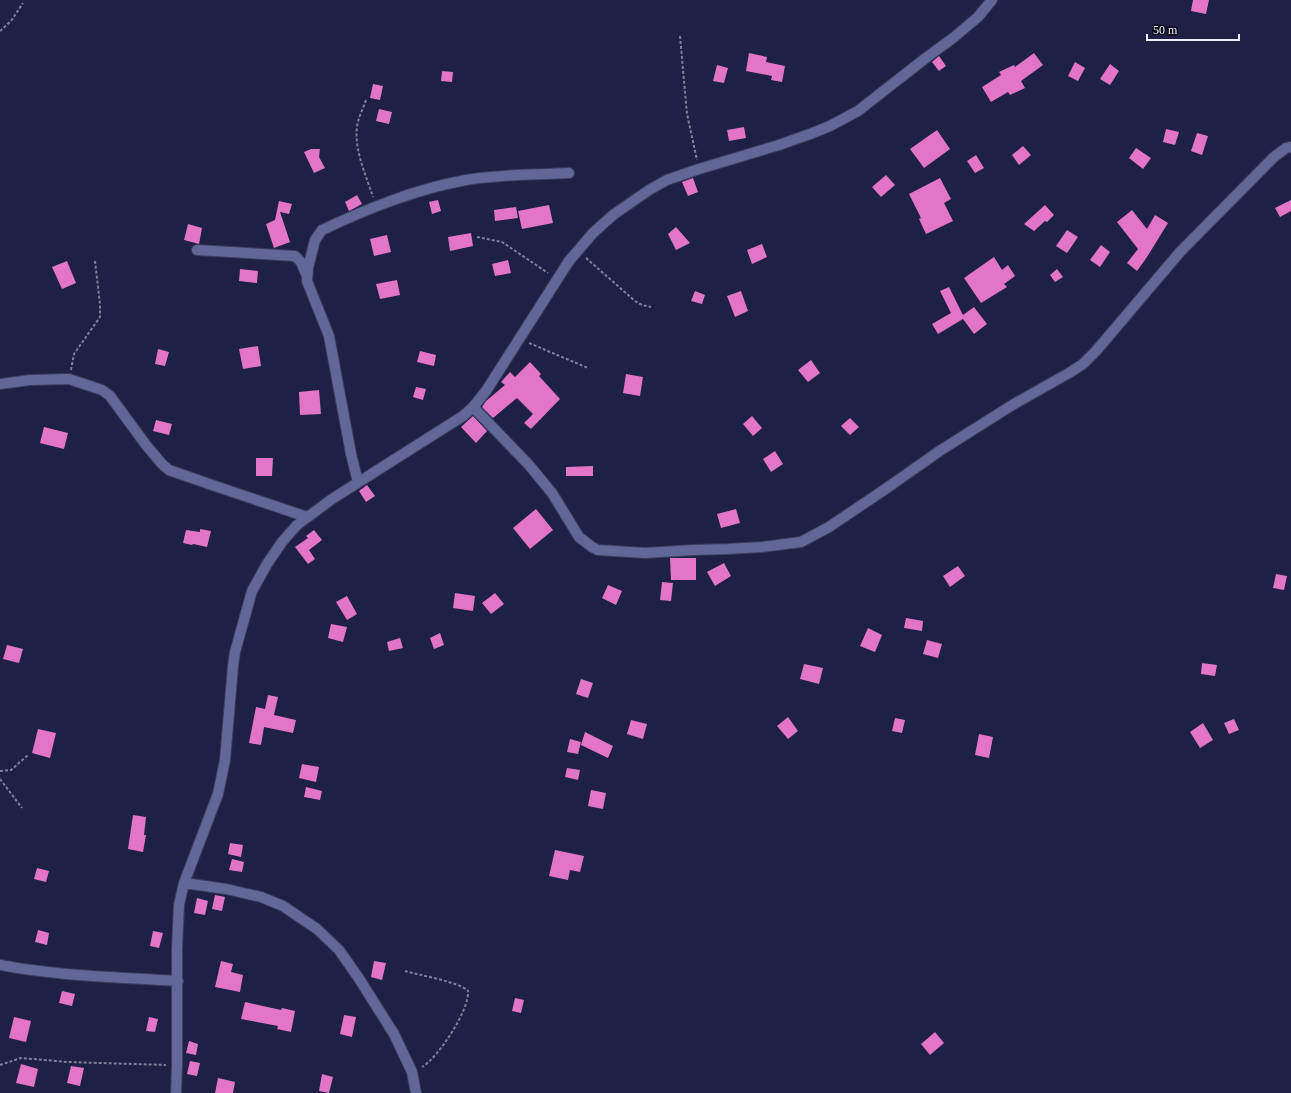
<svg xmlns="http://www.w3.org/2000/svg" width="1291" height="1093" font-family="'Times New Roman',serif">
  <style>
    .building { fill: #e375c8 }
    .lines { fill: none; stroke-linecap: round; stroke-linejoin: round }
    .minor-casing { stroke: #3b3d5f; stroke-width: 12 }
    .path { stroke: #7e809b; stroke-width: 2; stroke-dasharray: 3 2; stroke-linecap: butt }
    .minor { stroke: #616898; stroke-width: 10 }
  </style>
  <rect width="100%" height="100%" fill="#1e2045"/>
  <path class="building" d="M1193,0H1209L1206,14L1191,11Z
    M749,53L767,57L766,62L785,66L782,82L771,80L772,76L746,71Z
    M1034,53L1043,65L1021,81L1025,88L1010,95L1008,92L991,102L982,87L1001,75L999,72L1014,65L1015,67Z
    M939,56L946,66L939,71L932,62Z
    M1075,62L1085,68L1078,81L1068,76Z
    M1110,64L1119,71L1110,85L1100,79Z
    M717,65L728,68L724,83L713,81Z
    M442,71L453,72L452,82L441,81Z
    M373,84L383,86L380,100L370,98Z
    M379,109L392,112L389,124L376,121Z
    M744,127L746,138L729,141L727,130Z
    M1166,129L1179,132L1175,145L1163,142Z
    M937,130L950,149L924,168L910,149Z
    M1197,133L1208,136L1202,155L1191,151Z
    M1023,146L1031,155L1019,165L1012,155Z
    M1136,148L1151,158L1143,169L1129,158Z
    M311,149H320L319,157L325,168L314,173L304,152Z
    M976,155L984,168L975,173L967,161Z
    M886,175L895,185L881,197L872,187Z
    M693,178L698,192L688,196L682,182Z
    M940,178L951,199L944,203L953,221L926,234L919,219L921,218L909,194Z
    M357,195L362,204L349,211L345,202Z
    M438,200L441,211L432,214L429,202Z
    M1291,200V211L1280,217L1275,208Z
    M279,201L292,204L289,214L280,212L290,242L274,248L266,224L275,220Z
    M549,205L553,223L522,229L518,211Z
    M1045,205L1054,215L1047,222L1045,221L1034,231L1024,224Z
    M516,207L518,218L495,221L494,210Z
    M1132,210L1147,229L1155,215L1168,223L1147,257L1137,271L1127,263L1138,249L1117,222Z
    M188,224L202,228L199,244L184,240Z
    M676,227L690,243L676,250L668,234Z
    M1067,230L1078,237L1067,253L1056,246Z
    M471,233L473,246L450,251L448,237Z
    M387,235L391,252L374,256L370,239Z
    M762,244L767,257L752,264L747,250Z
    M1101,245L1110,252L1100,267L1090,260Z
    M994,257L1002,270L1008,265L1015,276L1004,284L1007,287L981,303L964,278Z
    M508,260L511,273L495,276L492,264Z
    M67,261L76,283L62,289L52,267Z
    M240,269L258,271L257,283L239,281Z
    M1057,269L1063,277L1055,282L1050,275Z
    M397,280L400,295L380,299L376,284Z
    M949,287L963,315L974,307L987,324L974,334L963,319L938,334L932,324L951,313L940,291Z
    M695,291L705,295L702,304L691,301Z
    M741,291L748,311L735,317L727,296Z
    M258,346L261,366L243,369L239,349Z
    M158,349L169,352L165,366L155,364Z
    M420,351L436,355L434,366L417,362Z
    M811,360L820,373L808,382L798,370Z
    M530,362L541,374L539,376L560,399L531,429L524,423L533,414L517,398L493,418L482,407L486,401L505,385L501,382L510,372L515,377Z
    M626,374L643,377L640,396L623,393Z
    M416,387L426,389L423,400L413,397Z
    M319,390L321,414L300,415L299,392Z
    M473,416L487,431L476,443L461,427Z
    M752,416L762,428L753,436L743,424Z
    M850,418L859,427L850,435L841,426Z
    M156,420L172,424L169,435L153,431Z
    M44,427L68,433L64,449L40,443Z
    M775,451L783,464L771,472L763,459Z
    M256,458H273L272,476H256Z
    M593,466V476H566V467Z
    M367,485L375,496L366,502L359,491Z
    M536,509L553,530L530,549L513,528Z
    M736,509L740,523L721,528L717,514Z
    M200,529L211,531L207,547L193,544L192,545L183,543L186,530L200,532Z
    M314,530L322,540L309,550L315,559L308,564L295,547L308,538L306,536Z
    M670,558H696V580H671Z
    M724,563L731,576L715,586L707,572Z
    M958,566L965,576L950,587L943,576Z
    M1276,574L1287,576L1284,590L1273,588Z
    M662,582L673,583L671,601L660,600Z
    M608,585L622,591L616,605L602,598Z
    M455,593L475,596L473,611L453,608Z
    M495,593L504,604L491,614L482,603Z
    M347,596L357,614L347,620L336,602Z
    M906,618L923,621L922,631L904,628Z
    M331,624L347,627L343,642L328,638Z
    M868,628L882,635L875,652L860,646Z
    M440,633L444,645L434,649L430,638Z
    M400,638L403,648L389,651L387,642Z
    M927,640L942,644L938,658L923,654Z
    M7,645L23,649L19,663L3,659Z
    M1202,663L1217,665L1215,676L1201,674Z
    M804,664L823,668L819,684L800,679Z
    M581,679L593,683L588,698L576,694Z
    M268,695L278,697L274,715L296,720L293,733L264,727L261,745L249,743L256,707L265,709Z
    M788,717L798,731L788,739L777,726Z
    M895,718L905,720L902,733L892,731Z
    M1234,719L1239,730L1229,734L1224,723Z
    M631,720L647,724L643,739L627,734Z
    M1203,723L1213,740L1200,748L1190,732Z
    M38,729L56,733L50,758L32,753Z
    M585,732L613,746L608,758L581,745Z
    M979,734L993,737L989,758L975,755Z
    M570,739L581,742L578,754L567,752Z
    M302,764L319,767L316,782L299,778Z
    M567,768L580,770L578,780L565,777Z
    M306,787L322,791L320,800L304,797Z
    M591,790L606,793L603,809L588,806Z
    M133,815L146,817L144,835H146L143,852L128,849Z
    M230,843L243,845L241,857L228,854Z
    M555,850L584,856L580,872L570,870L568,880L549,876Z
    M232,859L244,862L242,872L229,870Z
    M37,868L49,871L46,882L34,879Z
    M215,895L225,897L222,911L212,909Z
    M197,898L208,901L205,915L194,913Z
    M38,930L49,933L47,945L35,942Z
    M153,931L163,933L159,948L150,946Z
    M221,961L233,964L231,972L243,975L240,992L215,987Z
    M374,961L386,963L382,980L371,977Z
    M62,991L75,994L72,1006L59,1003Z
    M515,998L524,1000L521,1013L512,1011Z
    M245,1002L281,1010L282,1008L295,1011L291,1032L277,1029L278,1026L241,1019Z
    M344,1015L356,1017L352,1037L340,1034Z
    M14,1017L31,1021L26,1042L9,1038Z
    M149,1017L158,1019L155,1032L146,1031Z
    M935,1032L944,1043L930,1055L921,1044Z
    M189,1041L198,1044L196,1055L186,1053Z
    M190,1061L200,1063L197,1076L187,1074Z
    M21,1064L38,1069L34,1087L16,1083Z
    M71,1066L84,1068L80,1086L67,1083Z
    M322,1074L333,1077L329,1093L319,1091Z
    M218,1078L235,1082L233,1093H215Z"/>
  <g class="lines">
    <defs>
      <path id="minor" d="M197,250L295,256L301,262L307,276
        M0,384L30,380L69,379L102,390L110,396L146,445L162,464L169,470L215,486L307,517
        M473,407L529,465L552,493L579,537L592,547L598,550L645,553L693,550L727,549L762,547L801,542L829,527L884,490L941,450L1014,404L1069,373L1083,364L1096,351L1180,252L1274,157L1286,148L1291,147
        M358,482L351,454L329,336L307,281L308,268L315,240L322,230C369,208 416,189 466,180C500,174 535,175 569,173
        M184,883L226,889L261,897L283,906L317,929L339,950L358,977L394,1034L412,1072L416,1093
        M0,965C56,976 120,977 178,981
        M176,1093L177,1065V948L179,905L184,883L218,794L225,760L233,666L235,652L252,591L267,564L282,542L297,525L332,499L463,416L473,407L486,391L569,261L593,233L613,215L649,190L667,180L699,169L779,145L810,134L830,126L858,111L927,57L953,38L978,17L992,0"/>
    </defs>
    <use href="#minor" class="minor-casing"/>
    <path class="path" d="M0,31L11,21L23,3
      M680,36L687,114L697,160
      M366,100C363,109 358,118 357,127C354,150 366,175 373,197
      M477,237L502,242L548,273
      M586,258L635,301L642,305L651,307
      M529,343L588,368
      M71,370L74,354L100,317V304L95,261
      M0,771L11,770L28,755
      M0,779L22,808
      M405,971C418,975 460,982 468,991C470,1009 438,1058 422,1067
      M0,1065L21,1058L68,1062L166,1065"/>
    <use href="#minor" class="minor"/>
  </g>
  <path d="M1147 34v6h92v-6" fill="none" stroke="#eceffe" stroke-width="2"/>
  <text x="1153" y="34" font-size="12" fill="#eceffe" stroke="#0b0c1c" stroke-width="3" paint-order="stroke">50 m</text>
</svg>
